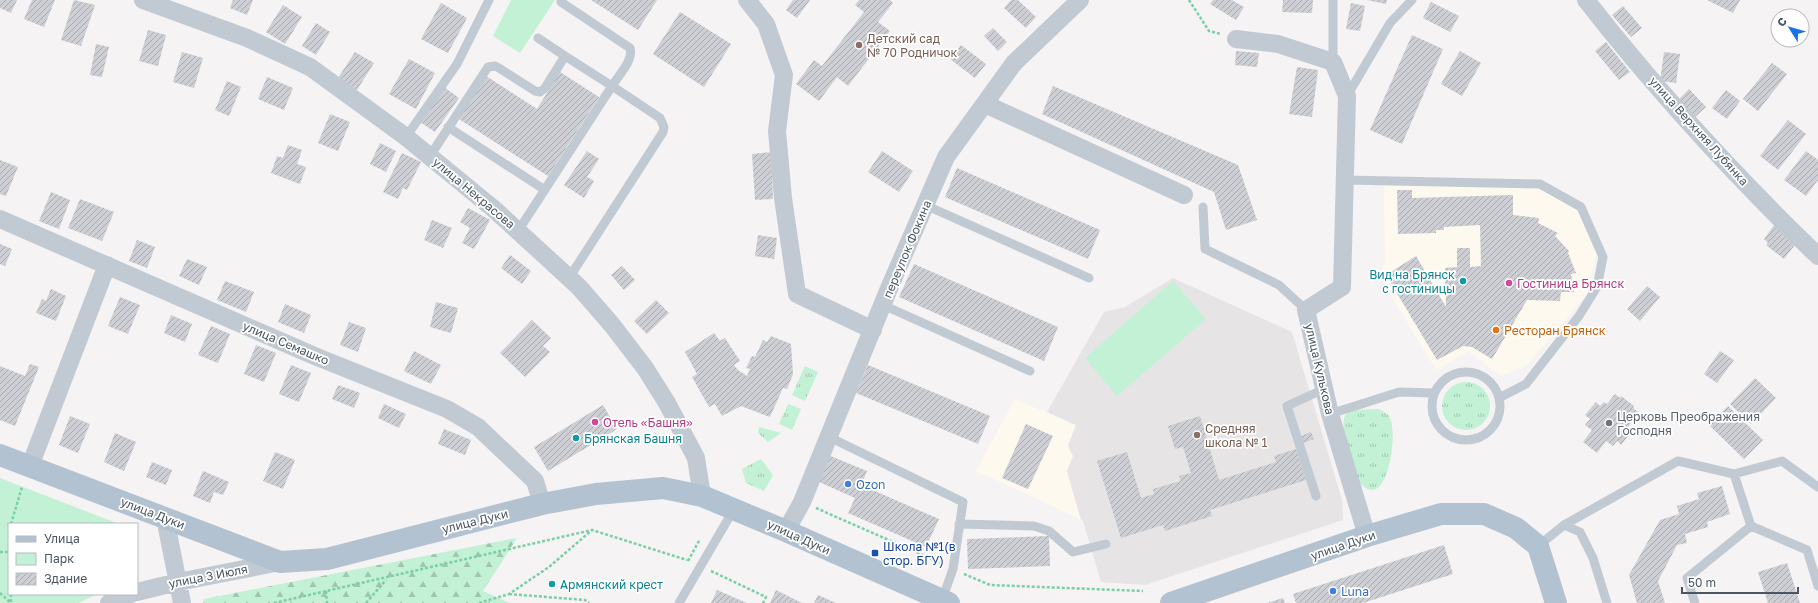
<svg xmlns="http://www.w3.org/2000/svg" width="1818" height="603" font-family="'Golos Text',sans-serif">
  <style>
    .commercial { fill: #fdf9ef }
    .education { fill: #e6e4e5 }
    .grass { fill: url(#grass-tufts) }
    .forest { fill: url(#forest-firs) }
    .green { fill: #c3f1d5 }
    .building { fill: url(#building-hatch) }
    .lines { fill: none; stroke-linecap: round; stroke-linejoin: round }
    .path { stroke: #7ad0a6; stroke-width: 2.5; stroke-dasharray: 3 2; stroke-linecap: butt }
    .lane { stroke: #c1cad2; stroke-width: 9 }
    .street { stroke: #c1cad2; stroke-width: 18 }
    .primary { stroke: #b3c2d1; stroke-width: 22 }
    .education-dot { fill: #8d6e63; stroke: #fff; stroke-width: 1.5 }
    .culture-dot { fill: #0f9aa8; stroke: #fff; stroke-width: 1.5 }
    .hotel-dot { fill: #d1479c; stroke: #fff; stroke-width: 1.5 }
    .food-dot { fill: #e8710a; stroke: #fff; stroke-width: 1.5 }
    .worship-dot { fill: #6b7280; stroke: #fff; stroke-width: 1.5 }
    .shop-dot { fill: #3f7fe0; stroke: #fff; stroke-width: 1.5 }
    .transit-dot { fill: #1a4fb4; stroke: #fff; stroke-width: 1.5 }
    .labels { text-anchor: middle; dominant-baseline: central; stroke-width: 3.5; stroke-linejoin: round; paint-order: stroke }
    .education-label { font-size: 12px; fill: #785e54; stroke: #fff; text-anchor: start }
    .street-label { font-size: 12px; fill: #4a5661; stroke: #fff }
    .culture-label { font-size: 12px; fill: #0d838f; stroke: #fff; text-anchor: start }
    .hotel-label { font-size: 12px; fill: #b23c85; stroke: #fff; text-anchor: start }
    .food-label { font-size: 12px; fill: #c56008; stroke: #fff; text-anchor: start }
    .worship-label { font-size: 12px; fill: #5b616d; stroke: #fff; text-anchor: start }
    .shop-label { font-size: 12px; fill: #366cbe; stroke: #fff; text-anchor: start }
    .transit-label { font-size: 12px; fill: #164399; stroke: #fff; text-anchor: start }
  </style>
  <defs>
    <pattern id="grass-tufts" width="24" height="20" patternUnits="userSpaceOnUse"><rect width="24" height="20" fill="#c3f1d5"/><path d="M3 7l-1-3M5 7V3M7 7l1-3M15 17l-1-3M17 17v-4M19 17l1-3" fill="none" stroke="#a0c6b0"/></pattern>
    <pattern id="forest-firs" width="22" height="20" patternUnits="userSpaceOnUse"><rect width="22" height="20" fill="#c3f1d5"/><path d="M5 1l3.5 6h-7zM16 11l3.5 6h-7z" fill="#a0c6b0"/></pattern>
    <pattern id="building-hatch" width="6" height="6" patternUnits="userSpaceOnUse"><rect width="6" height="6" fill="#cdcfd5"/><path d="M-1 1l2-2M0 6l6-6M5 7l2-2" fill="none" stroke="#a8abb0"/></pattern>
  </defs>
  <rect width="100%" height="100%" fill="#f5f3f3"/>
  <path class="commercial" d="M1384,185L1535,186L1577,210L1597,253L1587,294L1528,364L1501,376L1468,351L1436,370L1383,282L1380,272L1385,263Z
    M1015,399L1076,425L1068,445L1073,456L1067,471L1081,520L1042,501L976,471Z"/>
  <path class="education" d="M1173,278L1292,332L1342,500L1343,520L1145,585L1101,582L1083,521L1081,520L1067,471L1073,456L1068,446L1076,425L1047,412L1104,312L1125,307Z"/>
  <path class="grass" d="M805,366L818,372L805,401L792,395Z
    M1442 406a24 24 0 1 1 48 0a24 24 0 1 1-48 0Z
    M788,404L801,409L792,430L779,424Z
    M1379,409C1382,411 1387,413 1389,416C1398,429 1390,492 1371,490C1365,489 1362,485 1358,481C1353,463 1339,433 1345,415L1353,410Z
    M759,427L781,433L768,442L758,433Z
    M761,459L773,475L764,491L746,483L742,469Z"/>
  <path class="forest" d="M517,538L483,591L510,603H203L204,599Z"/>
  <path class="green" d="M511,0H555L520,53L493,36Z
    M1173,281L1206,319L1117,396L1085,358Z
    M0,478L119,524H9V594H98L78,603H0Z"/>
  <path class="building" d="M0,0H17L11,13L0,8Z
    M32,0H55L44,27L24,19Z
    M74,0L95,5L81,46L61,40Z
    M233,0H253L247,15L230,8Z
    M591,0H657L638,30Z
    M793,0H810L797,18L786,10Z
    M859,0H890L893,3L878,22L890,31L848,86L837,77L819,101L796,84L814,60L822,66L864,12L855,5Z
    M1011,0H1018L1036,17L1026,28L1004,8Z
    M1213,0H1232L1244,7L1236,20L1210,4Z
    M1283,0H1313L1312,13L1282,12Z
    M1367,0H1387L1386,4Z
    M1707,0H1740L1733,13Z
    M1431,2L1459,16L1450,32L1423,18Z
    M441,3L467,18L448,53L421,39Z
    M1351,3L1365,6L1360,31L1346,29Z
    M283,5L302,17L285,44L266,32Z
    M1623,6L1642,28L1631,37L1612,15Z
    M680,12L731,44L704,87L653,54Z
    M316,23L330,32L316,55L302,46Z
    M993,28L1007,42L998,51L984,36Z
    M148,30L166,35L158,66L139,61Z
    M1412,35L1443,49L1402,144L1370,130Z
    M1606,42L1630,72L1619,80L1595,51Z
    M96,44L109,47L102,77L90,75Z
    M961,45L986,64L975,78L950,59Z
    M1236,51L1259,53L1257,67L1235,65Z
    M1460,51L1481,63L1462,96L1441,84Z
    M182,52L203,58L194,88L173,82Z
    M355,52L374,63L357,90L338,78Z
    M1664,52L1680,54L1676,83L1660,81Z
    M409,59L435,73L416,109L389,94Z
    M1772,63L1787,74L1758,111L1743,99Z
    M1297,67L1318,70L1312,117L1289,114Z
    M560,72L599,97L548,176L459,119L486,76L537,109Z
    M267,77L293,88L284,110L258,99Z
    M227,81L241,87L229,116L215,110Z
    M1053,86L1238,165L1257,220L1226,230L1214,192L1042,114Z
    M444,87L459,98L435,132L420,122Z
    M1689,89L1706,107L1694,118L1678,100Z
    M1726,90L1740,101L1727,119L1712,108Z
    M330,114L350,122L338,151L318,143Z
    M1788,120L1806,134L1778,170L1760,156Z
    M380,143L396,151L386,172L370,164Z
    M288,145L302,150L297,164L306,167L300,184L271,173L277,156L283,158Z
    M587,151L599,159L587,177L594,181L584,198L564,185Z
    M882,151L913,171L899,192L868,172Z
    M1806,151L1818,160V180L1806,196L1784,180Z
    M771,152L773,199L755,200L752,154Z
    M402,153L421,162L407,190L403,188L398,199L383,192Z
    M0,160L18,167L6,196L0,194Z
    M957,168L1100,230L1088,259L945,197Z
    M1397,190H1412V198L1513,195V215L1539,218L1538,223L1558,233L1555,236L1569,251L1568,253L1576,273L1571,274L1574,292H1561L1560,301L1527,300L1492,359L1472,347L1463,346L1437,360L1386,275L1416,256L1446,307L1445,268L1457,267V248H1470V267L1481,266L1480,225L1444,227V230H1436V233L1398,234Z
    M51,192L70,200L59,229L39,221Z
    M80,199L114,212L102,241L68,228Z
    M468,208L490,220L474,249L462,243L470,228L460,222Z
    M432,220L452,228L443,248L424,240Z
    M1775,224L1798,241L1784,259L1766,245L1768,243L1764,239Z
    M758,235L777,238L774,259L755,256Z
    M137,240L155,247L147,268L129,261Z
    M0,244L12,249L5,266L0,264Z
    M510,255L531,271L522,284L501,268Z
    M187,259L207,267L199,285L179,276Z
    M914,264L1058,327L1044,361L899,297Z
    M622,266L635,280L624,290L611,275Z
    M225,281L254,292L246,312L217,300Z
    M1647,286L1660,297L1640,321L1627,309Z
    M51,289L66,296L56,321L36,313L42,299L46,301Z
    M120,297L140,305L128,334L108,326Z
    M656,300L669,313L647,334L634,321Z
    M436,302L458,308L451,333L430,327Z
    M285,304L311,315L304,333L278,322Z
    M171,315L192,324L185,342L164,333Z
    M532,320L551,338L543,346L550,352L525,377L500,353Z
    M349,322L366,328L358,352L340,345Z
    M211,326L230,334L218,363L198,355Z
    M714,333L720,341L725,338L740,361L734,365L738,370L747,376L750,369L746,368L752,356L755,357L763,340L767,342L771,336L791,344L793,374L787,389L783,388L770,417L741,406L722,416L715,404L709,407L692,377L697,374L685,352Z
    M256,345L276,353L264,382L244,374Z
    M414,351L441,365L431,384L404,371Z
    M1720,351L1734,360L1717,383L1704,374Z
    M30,364L39,367L15,426L0,420V366L25,376Z
    M291,365L311,373L299,402L279,394Z
    M868,365L990,416L978,444L856,393Z
    M1755,378L1776,398L1751,424L1730,404Z
    M338,385L360,393L354,408L332,399Z
    M1615,394L1620,398L1621,396L1634,406L1633,408L1638,412L1629,422L1631,423L1627,428L1632,431L1621,445L1617,441L1613,446L1606,441L1597,453L1583,442L1592,430L1585,425L1590,419L1585,415L1596,402L1600,406L1604,402L1607,404Z
    M384,404L406,414L399,428L378,418Z
    M603,405L617,429L548,471L534,447Z
    M1728,406L1763,440L1744,459L1709,425Z
    M70,416L90,424L78,453L59,445Z
    M1200,416L1219,480L1276,462L1274,456L1296,449L1306,480L1210,510L1212,516L1165,531L1163,525L1121,538L1097,461L1127,452L1141,498L1154,494L1153,489L1181,481L1179,476L1191,473L1183,447L1175,449L1168,426Z
    M1026,424L1053,436L1028,489L1002,478Z
    M444,429L471,440L465,455L438,444Z
    M1311,432L1314,439L1303,443L1301,436Z
    M115,433L136,442L124,471L104,462Z
    M275,452L295,460L283,489L263,481Z
    M828,455L867,471L861,485L939,519L926,547L848,513L855,498L817,481Z
    M152,462L172,470L166,485L146,477Z
    M203,471L229,482L223,495L214,492L210,503L193,496Z
    M1722,486L1730,514L1707,522L1708,527L1685,534L1687,543L1677,545L1658,581L1665,603H1637L1629,575L1660,520L1679,514L1677,506L1699,499L1697,493Z
    M1049,536L1050,566L968,569L967,539Z
    M1444,545L1453,574L1363,603H1296L1293,594Z
    M1787,563L1800,603H1768L1758,572Z
    M717,590L747,603H711Z
    M776,590L802,603H770Z
    M818,595L836,603H814Z
    M1283,598L1285,603H1267Z"/>
  <g class="lines">
    <path class="path" d="M1189,0L1209,31L1221,34
      M816,508L943,564
      M11,524L22,487
      M0,552H9
      M688,561L700,539
      M711,571L766,597L763,603
      M964,574L990,585L1143,591
      M326,591L327,603
      M0,593L11,603
      M11,594V603
      M509,594L585,600L589,603
      M274,603L592,530L687,560
      M366,603L386,580
      M479,603L509,594L549,567L592,530"/>
    <path class="lane" d="M1333,0V62
      M561,2L630,48C634,60 618,76 612,86L660,118L664,127L663,132L569,278
      M538,38L565,56
      M1347,96L1390,23L1412,0
      M448,127L545,190
      M406,137L457,64L489,0
      M430,156L488,67L495,66L499,68L535,91L540,92L545,88L565,56L612,86L518,231
      M1345,180L1540,184L1581,207L1603,257L1597,287L1579,316L1526,384L1499,398
      M925,205L1089,278
      M1203,207L1205,249L1279,285L1306,310
      M883,305L1030,371
      M1432 406a34 34 0 1 1 68 0a34 34 0 1 1-68 0Z
      M1330,414L1399,392L1434,393
      M829,437L963,502L953,569L942,600
      M1734,474L1782,461L1818,487
      M1316,496L1287,406L1324,389
      M959,524L1034,526L1049,531L1073,552L1106,544
      M1564,525L1678,461L1734,474L1751,526L1687,578L1695,603
      M1751,526L1807,550L1818,586
      M1538,546L1564,525L1580,532L1593,558L1607,603
      M679,603L734,509"/>
    <path class="street" d="M143,0L247,38L310,67L406,137L495,210L579,287L612,325L645,368L667,403L696,458L702,496
      M747,0L766,24L784,75L777,131L783,198L797,294L873,330
      M1586,0C1657,91 1735,176 1818,256
      M1236,39L1278,44L1333,62L1347,96L1342,287L1306,310L1330,414L1367,536
      M985,104L1184,195
      M0,219L317,357L447,409L478,427L535,481L542,504
      M30,466L107,265
      M165,518L182,603
      M786,531L802,502L890,286L946,157L1014,63L1080,0
      M137,592L178,582L280,562
      M109,603L131,594"/>
    <path class="primary" d="M0,455L280,562L327,559L542,504L596,494L663,488L702,496L786,531L949,603
      M1171,603L1367,536L1441,514H1484L1516,528L1538,546L1556,603"/>
  </g>
  <g class="education-dot">
    <circle cx="859" cy="45" r="4"/>
    <circle cx="1197" cy="435" r="4"/>
  </g>
  <g class="culture-dot">
    <circle cx="1463" cy="281" r="4"/>
    <circle cx="576" cy="438" r="4"/>
    <circle cx="552" cy="584" r="4"/>
  </g>
  <g class="hotel-dot">
    <circle cx="1509" cy="283" r="4"/>
    <circle cx="595" cy="422" r="4"/>
  </g>
  <circle class="food-dot" cx="1496" cy="330" r="4"/>
  <circle class="worship-dot" cx="1609" cy="423" r="4"/>
  <g class="shop-dot">
    <circle cx="848" cy="484" r="4"/>
    <circle cx="1333" cy="591" r="4"/>
  </g>
  <rect class="transit-dot" x="871" y="549" width="8" height="8" rx="2"/>
  <g class="labels">
    <g class="education-label">
      <text x="867" y="38">Детский сад<tspan x="867" dy="14">№ 70 Родничок</tspan></text>
      <text x="1205" y="428">Средняя<tspan x="1205" dy="14">школа № 1</tspan></text>
    </g>
    <g class="street-label">
      <text transform="translate(1699 131) rotate(48)">улица Верхняя Лубянка</text>
      <text transform="translate(474 193) rotate(40)">улица Некрасова</text>
      <text transform="translate(907 249) rotate(-67)">переулок Фокина</text>
      <text transform="translate(286 343) rotate(23)">улица Семашко</text>
      <text transform="translate(1320 369) rotate(77)">улица Кулькова</text>
      <text transform="translate(153 513) rotate(21)">улица Дуки</text>
      <text transform="translate(475 521) rotate(-14)">улица Дуки</text>
      <text transform="translate(799 537) rotate(24)">улица Дуки</text>
      <text transform="translate(1343 545) rotate(-19)">улица Дуки</text>
      <text transform="translate(208 576) rotate(-11)">улица 3 Июля</text>
    </g>
    <g class="culture-label">
      <text x="1455" y="274" text-anchor="end">Вид на Брянск<tspan x="1455" dy="14">с гостиницы</tspan></text>
      <text x="584" y="438">Брянская Башня</text>
      <text x="560" y="584">Армянский крест</text>
    </g>
    <g class="hotel-label">
      <text x="1517" y="283">Гостиница Брянск</text>
      <text x="603" y="422">Отель «Башня»</text>
    </g>
    <g class="food-label">
      <text x="1504" y="330">Ресторан Брянск</text>
    </g>
    <g class="worship-label">
      <text x="1617" y="416">Церковь Преображения<tspan x="1617" dy="14">Господня</tspan></text>
    </g>
    <g class="shop-label">
      <text x="856" y="484">Ozon</text>
      <text x="1341" y="591">Luna</text>
    </g>
    <g class="transit-label">
      <text x="883" y="546">Школа №1(в<tspan x="883" dy="14">стор. БГУ)</tspan></text>
    </g>
  </g>
  <rect x="8" y="523" width="130" height="72" fill="#ffffff" stroke="#b7bbc0"/>
  <rect x="16" y="536" width="20" height="6" fill="#b3c2d1" stroke="#b7bbc0"/>
  <text x="44" y="543" font-size="12" fill="#4a5661">Улица</text>
  <rect x="16" y="553" width="20" height="12" fill="#c3f1d5" stroke="#b7bbc0"/>
  <text x="44" y="563" font-size="12" fill="#4a5661">Парк</text>
  <rect x="16" y="573" width="20" height="12" fill="url(#building-hatch)" stroke="#b7bbc0"/>
  <text x="44" y="583" font-size="12" fill="#4a5661">Здание</text>
  <g transform="translate(1790 28) rotate(307)"><circle r="19" fill="#ffffff" stroke="#b7bbc0"/>
  <path d="M0-3L7 15L0 10L-7 15Z" fill="#1a73e8"/>
  <text y="-6" font-size="11" font-weight="bold" text-anchor="middle" fill="#4a5661">С</text>
  </g>
  <path d="M1682 587v6h116v-6" fill="none" stroke="#4a5661" stroke-width="2"/>
  <text x="1688" y="587" font-size="12" fill="#4a5661" stroke="#ffffff" stroke-width="3" paint-order="stroke">50 m</text>
</svg>
